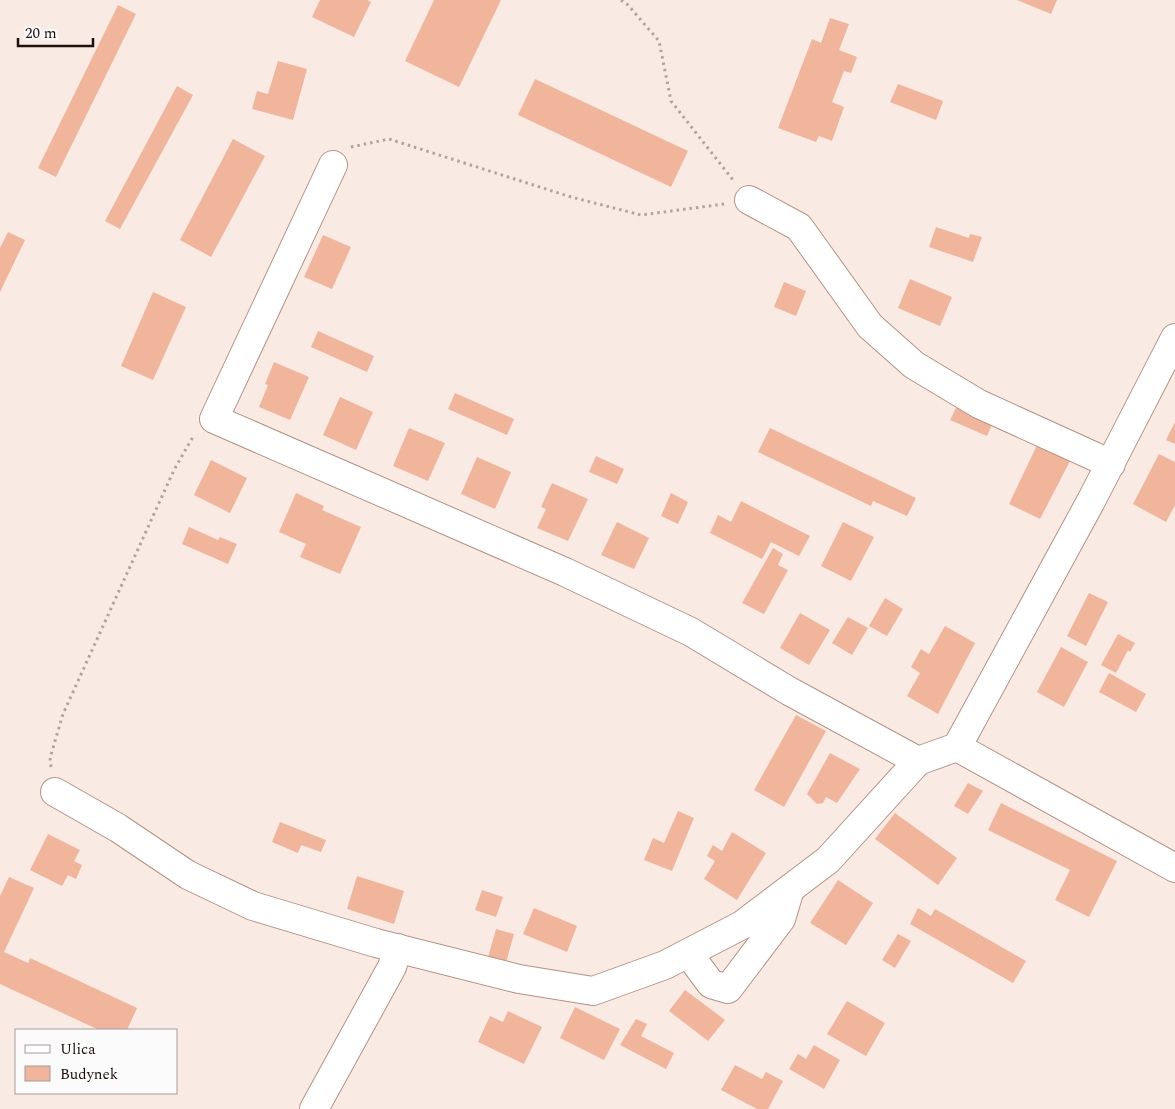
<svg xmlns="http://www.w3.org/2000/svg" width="1175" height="1109" font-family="Spectral,serif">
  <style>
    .building { fill: #f1b59c }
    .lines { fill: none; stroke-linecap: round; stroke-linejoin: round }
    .minor-casing { stroke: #b69283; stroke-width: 30 }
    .path { stroke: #b2a39d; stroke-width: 3; stroke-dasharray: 2.5 4; stroke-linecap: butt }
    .minor { stroke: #fff; stroke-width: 28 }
  </style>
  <rect width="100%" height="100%" fill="#faeae4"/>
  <path class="building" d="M320,0H367L371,2L354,37L312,17Z
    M434,0H501L459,87L405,61Z
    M1017,0H1057L1051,14Z
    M118,5L136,14L56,177L38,168Z
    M830,18L849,24L839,50L857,57L851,73L844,71L832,102L844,107L832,141L819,136L816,142L778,128L812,39L821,43Z
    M278,61L307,69L293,120L252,109L257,91L268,94Z
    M535,79L688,151L671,187L518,115Z
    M898,84L943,101L936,120L890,102Z
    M177,86L193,95L120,229L105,221Z
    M233,139L265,156L211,257L180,240Z
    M936,227L969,238L970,234L982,237L973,262L929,247Z
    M8,232L25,240L0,292V248Z
    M323,235L351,247L332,289L304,277Z
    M910,279L952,297L940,326L898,308Z
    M784,282L806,291L796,316L774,307Z
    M153,292L186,307L153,380L121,366Z
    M318,331L374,356L367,372L311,347Z
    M274,362L309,377L290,420L259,407L268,385L265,384Z
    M455,393L514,419L507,435L448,409Z
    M340,397L373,412L356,450L323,435Z
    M957,406L993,422L987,436L950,420Z
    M1175,422V444L1166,440Z
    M409,428L445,443L428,481L393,466Z
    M770,428L916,498L907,516L873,501L871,506L758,452Z
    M1037,445L1070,461L1040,519L1009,504Z
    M1159,454L1175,462V505L1166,522L1133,504Z
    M596,456L624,469L617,484L589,472Z
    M477,457L511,472L495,509L461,494Z
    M211,460L247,478L230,513L194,495Z
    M552,483L588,499L568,541L537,528L546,509L541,507Z
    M296,493L324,506L322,510L361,527L340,574L300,557L306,544L279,532Z
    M671,493L688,502L678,524L661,516Z
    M741,501L810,536L799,556L771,542L762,559L710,533L718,515L731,522Z
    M617,522L649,538L634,569L601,555Z
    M843,522L874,537L851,581L821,566Z
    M189,527L218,540L220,537L237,544L228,564L182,544Z
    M773,548L783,554L778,565L788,570L764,614L742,603Z
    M1089,593L1108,602L1086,646L1067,636Z
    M885,598L903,609L887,636L869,626Z
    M800,613L830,630L809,665L780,648Z
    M848,617L868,628L852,655L832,643Z
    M945,626L975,643L938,714L907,696L920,673L911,667L921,649L929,654Z
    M1118,634L1135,643L1130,652L1128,650L1116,673L1101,665Z
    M1061,647L1088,662L1064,707L1037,692Z
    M1109,673L1146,694L1136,712L1099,692Z
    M796,715L826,731L784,807L754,790Z
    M830,753L860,769L837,803L826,797L823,803L817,804L807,794Z
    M968,783L983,791L968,814L954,806Z
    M1001,803L1117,861L1089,917L1055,900L1070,870L988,830Z
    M678,811L694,818L672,871L644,860L653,838L664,843Z
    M895,813L957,858L938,885L875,839Z
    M280,822L326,840L321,852L301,845L298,853L272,842Z
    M732,832L766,853L737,900L704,879L715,861L707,856L713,845L722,851Z
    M48,834L80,850L74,861L82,865L76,879L68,875L62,886L30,870Z
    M357,876L404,891L394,924L347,909Z
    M9,877L34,888L4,952L28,963L30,958L137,1008L127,1030H99L0,984V896Z
    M838,880L873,903L846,945L810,923Z
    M482,890L503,897L496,917L475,910Z
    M534,908L577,926L567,952L523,934Z
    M918,908L931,916L935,909L1026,961L1013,983L910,924Z
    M496,929L514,934L505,966L487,961Z
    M898,934L911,941L895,968L882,960Z
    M685,990L725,1020L708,1041L669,1011Z
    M847,1001L885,1023L866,1056L827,1034Z
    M575,1007L620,1029L604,1060L560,1038Z
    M508,1011L542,1027L524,1064L478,1042L490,1016L503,1022Z
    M636,1019L647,1024L641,1036L674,1053L666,1069L620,1045Z
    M814,1045L840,1060L824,1089L789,1069L798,1054L806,1059Z
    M735,1065L762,1079L766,1072L783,1081L768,1109H757L721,1090Z"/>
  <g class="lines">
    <defs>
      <path id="minor" d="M333,165L214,419L565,572L691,632L789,691L918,761L957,747
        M749,200L799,227L870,326L914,365L979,404L1111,464
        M1175,338L1091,501L957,747L1175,868
        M55,792L118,828L188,875L253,906L376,943L519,979L593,991L665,965L742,925L828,860L918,761
        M688,953L711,984L728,989L781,919L790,889
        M314,1109L392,967L398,948"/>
    </defs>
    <use href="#minor" class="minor-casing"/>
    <path class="path" d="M621,0L628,5L659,41L671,101L733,180
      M351,147L389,139L571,197L641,215L724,204
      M51,767L50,758L63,714L174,470L194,435"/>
    <use href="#minor" class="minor"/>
  </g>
  <rect x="15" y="1029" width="162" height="65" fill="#fbfbfb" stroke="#a39d9b"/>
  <rect x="25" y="1045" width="25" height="8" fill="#ffffff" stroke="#a39d9b"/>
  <text x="60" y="1054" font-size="15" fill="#1e110c">Ulica</text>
  <rect x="25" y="1066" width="25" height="15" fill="#f1b59c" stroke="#a39d9b"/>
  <text x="60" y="1079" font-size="15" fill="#1e110c">Budynek</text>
  <path d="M18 38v8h75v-8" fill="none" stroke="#1e110c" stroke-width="2.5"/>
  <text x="25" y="38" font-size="15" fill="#1e110c" stroke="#fbfbfb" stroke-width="4" paint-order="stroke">20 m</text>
</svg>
